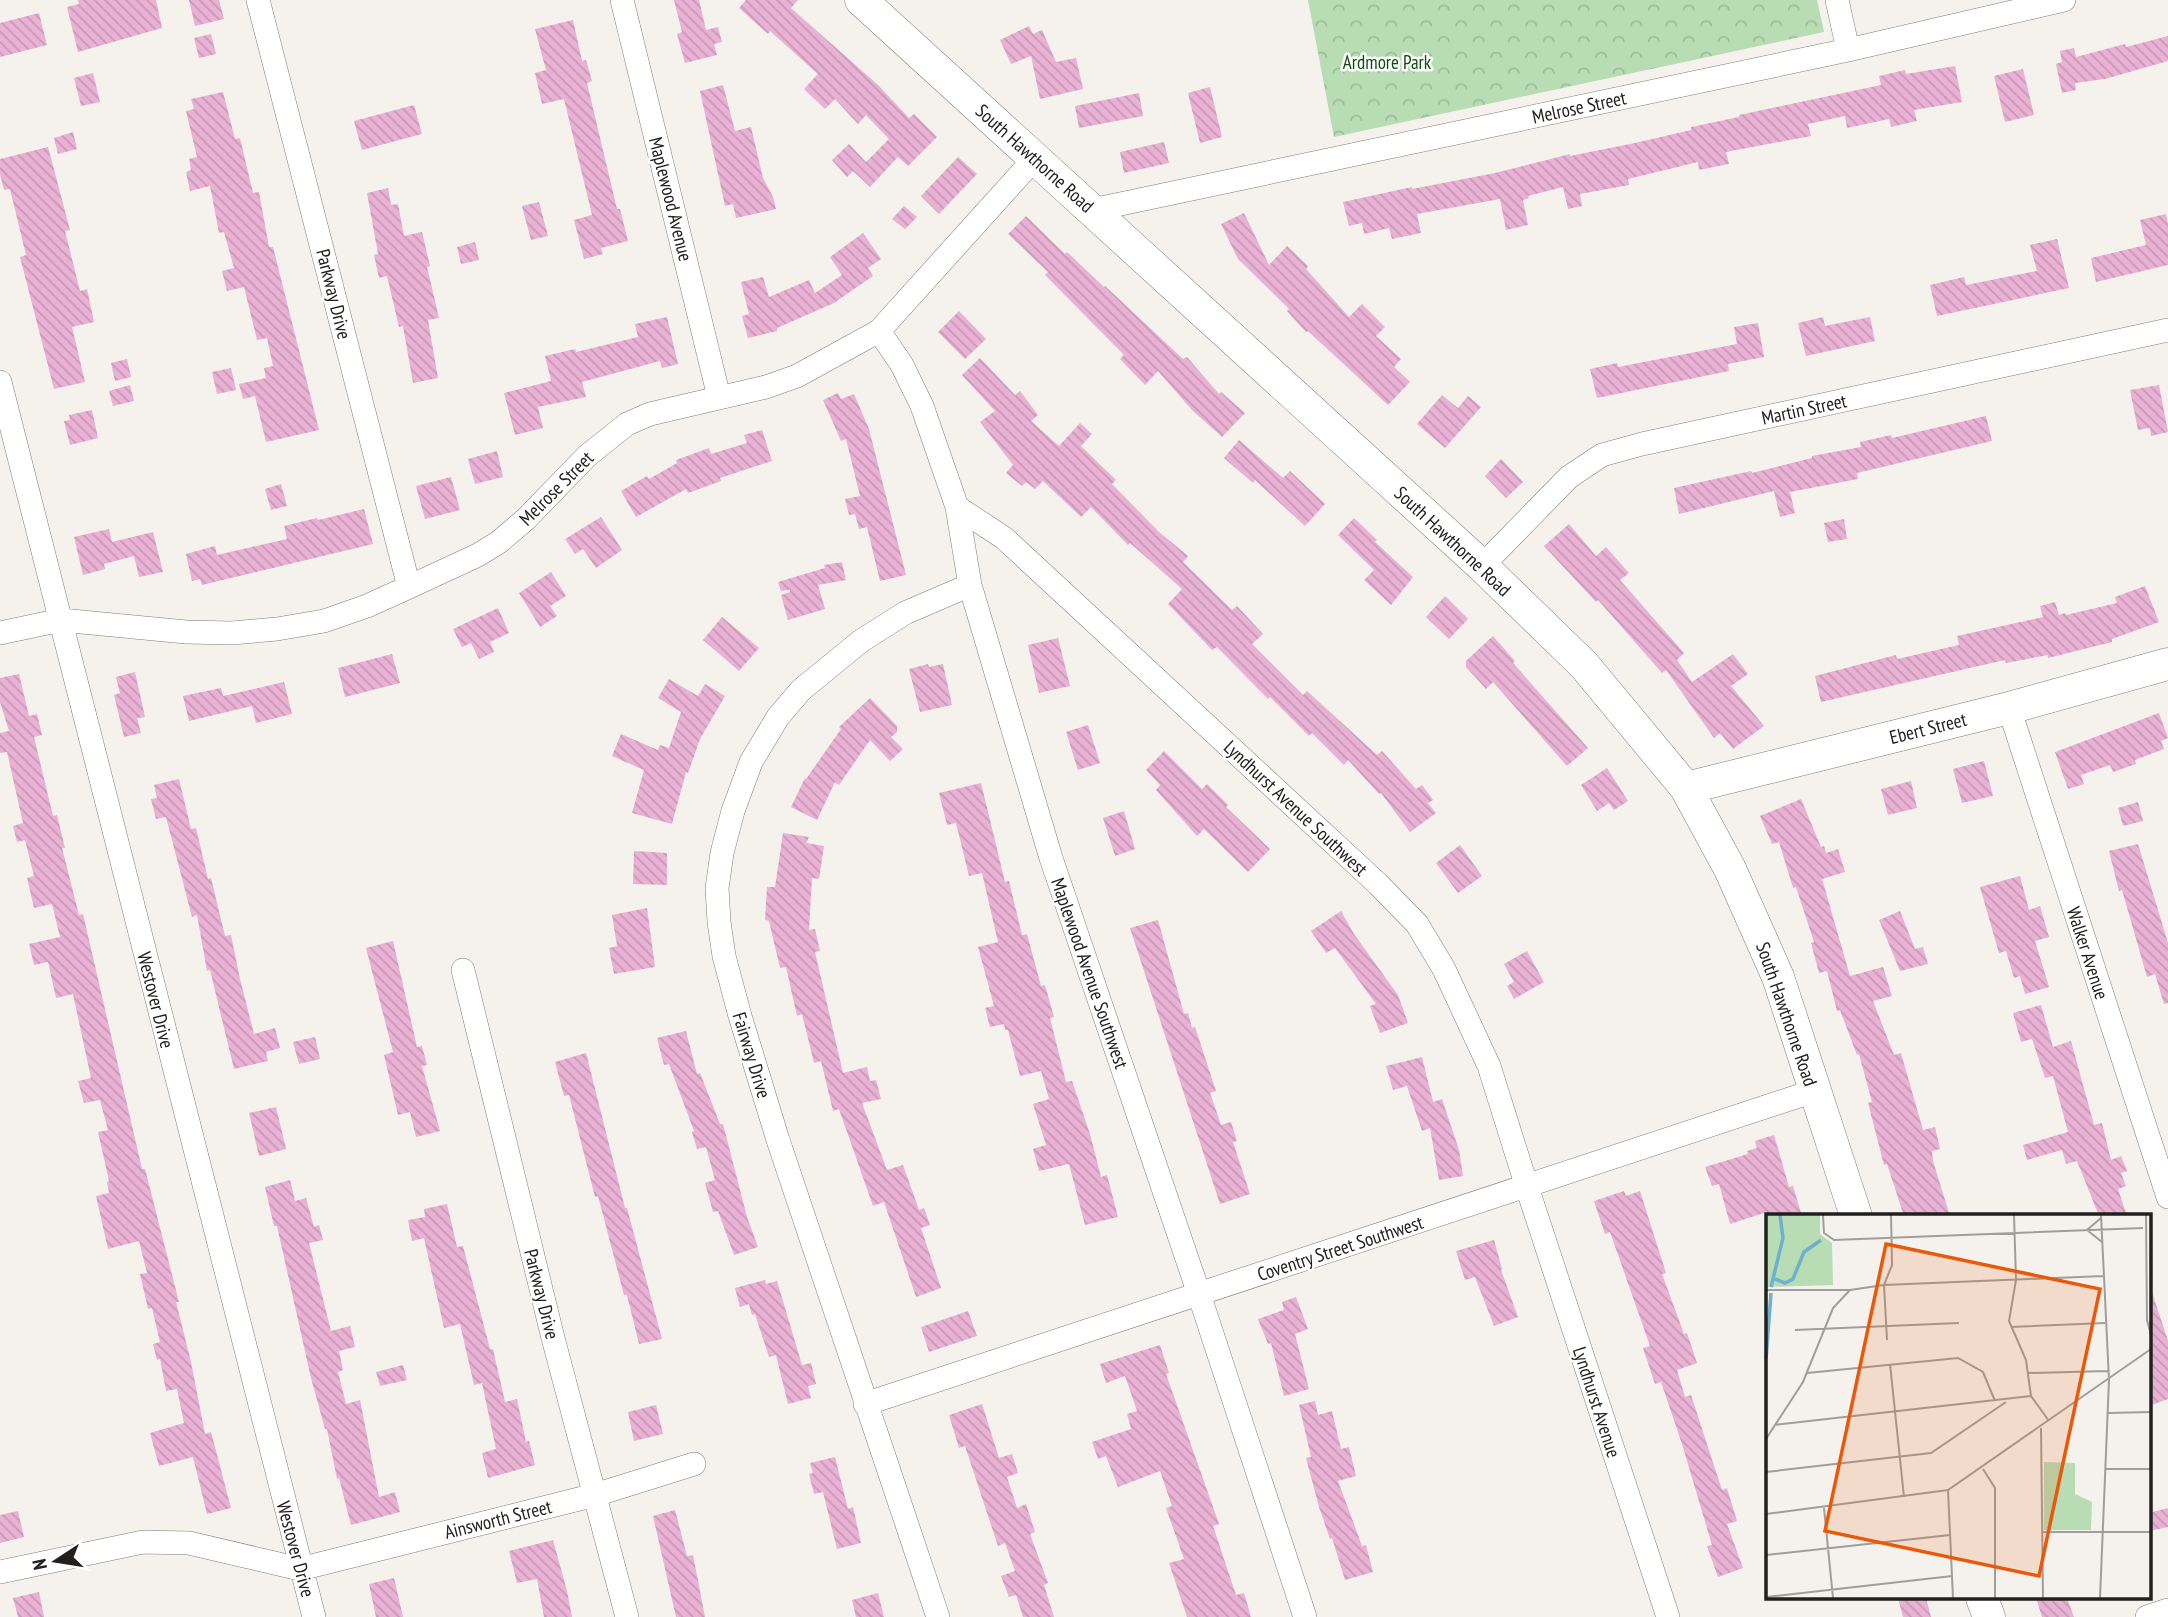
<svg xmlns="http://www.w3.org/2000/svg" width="2168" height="1617" font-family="'PT Sans Narrow',sans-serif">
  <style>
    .park { fill: url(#park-crowns) }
    .building { fill: url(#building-back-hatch) }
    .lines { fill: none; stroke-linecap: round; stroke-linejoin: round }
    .street-casing { stroke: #807d79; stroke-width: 24 }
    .secondary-casing { stroke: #807d79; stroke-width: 33 }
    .street { stroke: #fff; stroke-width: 23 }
    .secondary { stroke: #fff; stroke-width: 32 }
    .labels { text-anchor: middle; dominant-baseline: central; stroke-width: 5; stroke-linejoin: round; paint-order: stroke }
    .park-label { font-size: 19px; fill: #0f4c0f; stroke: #fff }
    .street-label { font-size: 19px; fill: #21201e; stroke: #fff }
    .inset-river { fill: none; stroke: #6eb0ce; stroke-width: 3.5 }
    .inset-road { fill: none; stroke: #a09e9a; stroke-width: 2 }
    .view { fill: #e8590c; fill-opacity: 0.15; stroke: #e8590c; stroke-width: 3.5 }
    .inset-edge { fill: none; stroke: #21201e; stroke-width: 3.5 }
  </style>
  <defs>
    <pattern id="park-crowns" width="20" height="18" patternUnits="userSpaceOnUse" patternTransform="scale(1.75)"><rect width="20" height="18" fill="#b8dcb4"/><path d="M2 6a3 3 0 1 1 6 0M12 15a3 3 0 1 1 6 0" fill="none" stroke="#9ebc9a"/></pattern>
    <pattern id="building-back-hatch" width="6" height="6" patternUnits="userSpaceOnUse" patternTransform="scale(1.75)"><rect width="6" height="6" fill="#e9b1d4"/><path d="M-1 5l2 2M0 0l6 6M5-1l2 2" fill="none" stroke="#c898b6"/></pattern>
  </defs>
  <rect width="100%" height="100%" fill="#f5f2ed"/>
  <path class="park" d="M1308,0H1817L1824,32L1334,137Z"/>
  <path class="building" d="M78,0H156L162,28L78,52L67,7L79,4Z
    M189,0H219L224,19L195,26Z
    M674,0H699L706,30L718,27L722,42L714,44L717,55L685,63L677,34L682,32Z
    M746,0H798L791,8L878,85L909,118L914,114L937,137L908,166L898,157L870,187L853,171L847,177L832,160L849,144L866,162L889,139L866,115L858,124L835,99L825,109L804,89L818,74L770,31L768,34L739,8Z
    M39,13L47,45L0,57V23Z
    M573,20L582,61L586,60L592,81L587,83L617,209H620L628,241L601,248L603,254L584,259L574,220L592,215L564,99L542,104L535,73L546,70L535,29Z
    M1029,26L1033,34L1042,30L1056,62L1076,58L1083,89L1040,99L1031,56L1011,64L1000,40Z
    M211,34L216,54L199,58L194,38Z
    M2168,36V61L2105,79L2075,83L2076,90L2062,93L2056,64L2062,62L2060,51L2074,48L2076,57L2125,44L2126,47Z
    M1955,66L1962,102L1914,110L1917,121L1891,127L1889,119L1847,128L1845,116L1808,124L1811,136L1726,152L1729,164L1699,170L1698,162L1628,179L1629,185L1580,194L1582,206L1568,209L1563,187L1528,196L1529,198L1523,200L1528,225L1506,230L1500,199L1417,214L1421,233L1392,239L1389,228L1364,234L1362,223L1349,226L1343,202L1412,187V189L1495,173L1570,154V156L1635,143L1691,130V127L1739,117V115L1881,85L1879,76L1905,70L1906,74Z
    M2023,69L2034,115L2005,122L1994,76Z
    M93,73L100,102L81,106L74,78Z
    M723,85L735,131L751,127L763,178L773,197L776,209L736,218L733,204L725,206L700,91Z
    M1210,87L1222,137L1200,143L1188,93Z
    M223,92L235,139L240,138L253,193L259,192L269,247H273L319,430L266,442L255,396L243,399L239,384L266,378L264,368L273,366L267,338L257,340L244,287L227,291L222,271L234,268L224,232L219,233L210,186L190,191L186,172L191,170L189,159L197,157L186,111L194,109L191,99Z
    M1139,93L1143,116L1079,128L1075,106Z
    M414,105L422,134L362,150L354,121Z
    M73,132L77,149L58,154L54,138Z
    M1164,142L1169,163L1124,173L1120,152Z
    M48,147L70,230L65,231L80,291L87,289L94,322L72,327L85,382L54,389L20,257L26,255L10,189L4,190L0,174V159Z
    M958,157L977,174L939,214L921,196Z
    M388,188L391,205L398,204L404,236L422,232L430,266L427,267L439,318L428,320L438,378L413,383L403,326L399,327L387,276L379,278L374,255L378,254L367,193Z
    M539,202L548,236L531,240L522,206Z
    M904,206L917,217L905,229L892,219Z
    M1244,213L1269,265L1287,246L1308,266L1306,269L1349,317L1362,304L1385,327L1376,336L1401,359L1394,367L1410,382L1388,405L1308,331L1306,332L1287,311L1289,309L1238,259L1221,224Z
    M2166,214L2168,224V265L2096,282L2091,258L2146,245L2140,220Z
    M1026,216L1065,254L1067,252L1104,287L1105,286L1183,359L1187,357L1219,394L1221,392L1245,413L1222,437L1192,410L1158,371L1145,385L1120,359L1124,355L1045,275L1048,272L1008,234Z
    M863,233L881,259L868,268L873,276L834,303L777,328V331L748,338L742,316L749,314L741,282L763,277L769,297L809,280L815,293L842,275L830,257Z
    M2057,239L2069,288L1937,316L1930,285L1964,277L1966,285L2037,271L2030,245Z
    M475,242L479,260L461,264L457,247Z
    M959,311L986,339L965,359L938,332Z
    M667,317L678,364L662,368L660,361L582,382L586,397L538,407L543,428L515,435L504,393L551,381L545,356L575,349L576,352L638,337L635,324Z
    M1823,317L1825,326L1870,317L1875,341L1806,356L1798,323Z
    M1758,323L1764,357L1728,364L1729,371L1597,398L1590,369L1617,363L1618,367L1737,344L1734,327Z
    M980,358L1015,395L1020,391L1038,415L1031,421L1059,446L1080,423L1092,434L1081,446L1116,480L1112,484L1159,532L1188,556L1183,562L1232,610L1237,606L1263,634L1252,644L1303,695L1307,691L1377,755L1382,751L1416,789L1422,785L1433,800L1428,803L1436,813L1410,832L1381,793L1379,794L1348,760L1344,765L1312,733L1309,736L1270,697L1268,699L1217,647L1212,650L1168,604L1182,589L1130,543L1128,545L1091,507L1081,517L1043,481L1035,489L1026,482L1022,486L1006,473L1013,465L980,422L995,411L962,375Z
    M127,359L131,377L115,381L111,363Z
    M231,368L236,390L217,394L212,372Z
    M130,385L134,401L113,406L109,391Z
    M2159,385L2168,432L2151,436L2150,428L2138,430L2130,390Z
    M838,393L841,399L854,394L869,429L906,575L880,581L867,527L859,529L855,514L849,515L845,499L860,496L846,439L841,441L823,400Z
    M1442,395L1458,408L1468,396L1481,407L1445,448L1417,424Z
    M92,410L98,438L70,445L64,421L70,420L69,415Z
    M1986,416L1992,441L1857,473L1858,479L1790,492L1795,513L1780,517L1774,491L1679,514L1674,488L1751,471L1752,473L1812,458V456L1861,447L1860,442L1891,435L1892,438Z
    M762,430L772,461L720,478L721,481L688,493L686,489L636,517L621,491L647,476L649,479L677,463L676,460L709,448L711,454L747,443L744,435Z
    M1239,440L1283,478L1290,471L1325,504L1305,526L1255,480L1253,483L1224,458Z
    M497,451L503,477L475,484L468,459Z
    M1501,459L1523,482L1506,498L1485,476Z
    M451,477L460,510L425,519L416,486Z
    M281,484L287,506L271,510L265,489Z
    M364,509L373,544L202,585L200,579L192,581L186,554L215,546L217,555L287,539L284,526L317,518L318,520Z
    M601,517L622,550L596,568L583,549L575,554L565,539Z
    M1354,518L1377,540L1375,542L1413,577L1391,605L1364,580L1374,570L1338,535Z
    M1844,519L1847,539L1828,542L1824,523Z
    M1569,524L1596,556L1606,547L1629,573L1620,580L1684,653L1677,660L1692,682L1733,654L1748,674L1731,686L1764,726L1733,749L1720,733L1714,738L1666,670L1662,673L1598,600L1596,602L1544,546Z
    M109,529L112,542L153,532L163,572L139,577L134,556L104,564L105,569L83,575L74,537Z
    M842,562L846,580L818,585L825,609L788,620L781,595L790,592V590L781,591L778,582L825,568L824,565Z
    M551,572L566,596L550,606L557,616L540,627L519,593Z
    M2145,586L2159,622L2112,639V642L2048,658V655L2006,663L2005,660L1821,702L1815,676L1896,655L1897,659L1959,645L1957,636L2043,617L2040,606L2055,602L2059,615L2065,613L2066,615L2117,603L2115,597Z
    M1445,596L1468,619L1449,639L1426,617Z
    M498,608L509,633L490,642L494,652L479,659L471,643L462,647L453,629Z
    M722,617L759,648L739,671L703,640Z
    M1493,636L1515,661L1513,663L1588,748L1567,766L1493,682L1486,689L1466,667V661Z
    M1058,638L1070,686L1039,693L1028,645Z
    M392,654L400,683L345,697L338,668Z
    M928,664L929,667L943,664L952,705L920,712L909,669Z
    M135,672L145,717L137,718L141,733L124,737L114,695L120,693L116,677Z
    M19,674L29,716L37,714L42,735L34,737L53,816L57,815L65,848H62L79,915L83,914L142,1169H145L179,1302H176L191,1362L205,1434L211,1432L231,1508L207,1514L193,1457L159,1466L150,1433L184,1423L177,1389L166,1391L160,1359L157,1360L153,1344L160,1342L152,1308L148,1309L140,1274L147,1273L139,1241L108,1249L96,1196L109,1193L107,1182L109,1181L98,1132L108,1130L100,1100L84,1103L78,1081L91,1078L73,994L56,998L48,962L34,965L29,944L60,937L52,904L34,908L27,878L34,876L25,840L17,842L13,826L23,823L7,752L0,753V733L9,731L0,702V678Z
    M669,679L698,696L705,684L725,696L700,739L688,773L686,772L672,824L632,813L644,770L612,756L621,734L658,750L660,745L669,748L681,712L658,698Z
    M284,682L292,714L256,723L252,706L189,721L183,696L221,688L223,696Z
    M870,698L897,726V732L891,737L903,749L890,761L870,740L839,785L835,782L817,820L791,807L805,778L806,779L841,729L839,727Z
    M2159,713L2168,738L2161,741L2164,749L2135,760L2136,764L2113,772L2110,765L2081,775L2084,784L2068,789L2055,752Z
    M1088,725L1100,763L1078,770L1066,732Z
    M1164,751L1202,789L1207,784L1228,805L1226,807L1270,849L1248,872L1204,829L1197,836L1156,790L1160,785L1146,770Z
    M1984,761L1993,796L1962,803L1953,769Z
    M1607,768L1628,801L1614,810L1609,803L1597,811L1581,785Z
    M179,779L191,829L196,828L208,879L211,878L225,936L231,935L240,979L254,1034L275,1028L280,1048L266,1052L268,1061L234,1069L210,970L207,971L197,915L192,917L166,817L156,819L151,799L157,798L154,785Z
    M1911,781L1917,808L1888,815L1881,789Z
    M981,783L1005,882L1009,881L1022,935L1027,934L1041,986L1045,985L1054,1017L1050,1018L1066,1082L1072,1081L1090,1134L1101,1177L1107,1175L1118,1217L1085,1225L1069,1164L1039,1171L1033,1149L1046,1145L1033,1104L1049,1099L1041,1071L1020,1076L1008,1030H1005L1004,1024L990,1027L985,1008L994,1006L978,947L998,942L982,873L969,876L956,823L947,825L939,793Z
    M1801,799L1821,847L1824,846L1826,853L1838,849L1845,872L1822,879L1850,976L1883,967L1892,996L1873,1001L1894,1055L1901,1053L1923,1130L1935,1127L1940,1149L1932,1151L1933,1161L1950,1216H1904L1887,1164L1884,1165L1868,1103L1872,1102L1859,1054L1857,1055L1840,1010L1837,1011L1827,971L1819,973L1811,943L1814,942L1796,887L1793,888L1779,842L1772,844L1760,816Z
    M2138,802L2143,821L2123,826L2118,808Z
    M1124,811L1135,849L1115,856L1103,818Z
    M783,833L809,837L806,843L824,846L819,879L812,878L809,930L815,929L820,951L815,952L843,1073L867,1067L870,1081L876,1080L881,1099L862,1103L887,1170L903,1165L919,1210L924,1208L930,1225L921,1228L941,1288L916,1297L884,1202L873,1206L839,1109L833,1111L821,1061L814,1063L802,1014L797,1016L786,967L780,968L769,921L765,920L767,887H775Z
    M2138,844L2168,943V1003L2164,1004L2155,974L2147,977L2122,890L2119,891L2109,851Z
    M1460,845L1482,876L1458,893L1436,863Z
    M634,851L667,853V885L633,884Z
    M2020,876L2029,910L2040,906L2049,937L2035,941L2049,987L2025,994L2020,976L2014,978L2006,951L1999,953L1980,887Z
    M647,908L655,967L614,974L609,948L617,946L612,915Z
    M1341,911L1354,934L1398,995L1408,1023L1380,1033L1370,1006L1376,1004L1335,948L1326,953L1311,931Z
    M1900,911L1915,949L1923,947L1928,964L1900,971L1879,920Z
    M1158,920L1184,1014L1188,1013L1192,1028L1195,1027L1216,1091L1210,1093L1221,1125L1231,1122L1237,1141L1233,1142L1250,1194L1220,1204L1130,928Z
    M393,941L417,1047L422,1046L427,1065L422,1066L440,1131L416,1137L410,1112L398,1115L384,1055L393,1052L366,948Z
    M1527,951L1544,982L1514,999L1507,986L1514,982L1504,964Z
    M2041,1005L2053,1047L2071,1041L2094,1125L2102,1123L2111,1160L2121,1156L2127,1171L2121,1173L2126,1186L2118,1189L2127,1216H2099L2077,1161L2066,1164L2062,1150L2027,1160L2023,1145L2068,1132L2053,1076L2045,1078L2032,1039L2021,1042L2013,1013Z
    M686,1031L697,1074L700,1073L720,1124H723L747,1217L758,1247L734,1255L718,1211L713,1212L705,1183L715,1180L706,1147L697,1149L692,1132L694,1131L669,1064L664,1065L657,1038Z
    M315,1037L320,1059L299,1064L293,1042Z
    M586,1053L625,1208H627L662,1339L639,1344L627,1295H624L598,1196L595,1197L569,1095L564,1096L555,1062Z
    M1422,1057L1433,1102L1442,1099L1459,1150L1463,1176L1439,1180L1430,1128L1422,1131L1407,1086L1393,1090L1386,1066Z
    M276,1107L286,1149L259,1156L249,1113Z
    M1774,1135L1789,1187L1793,1186L1802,1216H1768L1767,1212L1730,1224L1719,1184L1712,1186L1705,1167L1748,1154L1747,1151L1757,1148L1755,1141Z
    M290,1180L295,1201L306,1198L314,1227L319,1225L323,1240L309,1243L331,1331L350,1326L355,1347L339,1351L343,1370L338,1372L346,1404L360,1400L379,1497L395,1492L400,1512L351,1525L339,1478L337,1479L327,1429H325L311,1378L277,1226H274L265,1187Z
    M1624,1191L1626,1196L1640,1191L1666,1273L1662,1274L1684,1334L1687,1333L1697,1363L1677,1370L1685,1397L1691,1395L1722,1490L1727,1488L1737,1521L1727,1524L1743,1568L1718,1577L1707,1546L1712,1545L1682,1444L1661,1382L1655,1384L1643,1348L1650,1346L1610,1232L1605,1234L1594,1201Z
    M447,1204L457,1247L463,1246L490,1349H493L505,1402L517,1399L526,1442L529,1441L535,1465L488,1478L482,1453L496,1449L482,1383L474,1385L460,1324L444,1328L424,1238L412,1241L408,1220L425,1217L424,1209Z
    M1494,1240L1502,1269L1501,1270L1518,1317L1494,1326L1475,1277L1465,1280L1456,1251Z
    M765,1280L766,1284L777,1281L802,1365L811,1363L816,1384L808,1386L811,1398L788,1404L776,1355L769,1357L755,1314L752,1315L749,1304L740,1307L735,1288Z
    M2149,1292H2152L2168,1341V1399L2149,1406Z
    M1296,1297L1308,1329L1295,1334L1309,1389L1284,1396L1271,1343L1268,1344L1258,1319L1284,1310L1282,1302Z
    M968,1311L977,1336L929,1352L921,1327Z
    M1160,1345L1169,1373L1166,1374L1219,1524L1213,1526L1236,1595L1244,1593L1251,1617H1187L1169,1563L1184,1559L1166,1508L1172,1506L1160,1471L1118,1487L1106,1456L1098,1459L1092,1442L1131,1429L1127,1414L1137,1411L1125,1376L1106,1383L1100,1364Z
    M403,1365L407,1380L380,1386L376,1372Z
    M1315,1401L1318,1415L1332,1411L1341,1449L1349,1447L1356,1476L1338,1481L1362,1546L1366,1545L1373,1572L1345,1580L1332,1538L1330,1539L1319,1507L1306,1458L1311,1457L1299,1405Z
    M982,1404L999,1458L1012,1454L1018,1473L1007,1477L1017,1508L1026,1504L1035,1532L1030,1534L1048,1583L1044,1585L1054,1617H1023L1016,1595L1009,1597L1001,1576L1015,1571L1005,1543L998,1546L965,1446L959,1448L949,1415Z
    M656,1405L663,1434L634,1441L628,1412Z
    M835,1457L848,1509L853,1507L861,1543L837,1549L823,1492L814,1494L809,1474L813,1473L810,1463Z
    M2168,1508V1527L2149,1531V1513Z
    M675,1510L687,1556L693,1555L705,1617H676L653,1516Z
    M18,1511L24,1537L0,1543V1515Z
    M553,1540L567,1591L572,1617H544L537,1579L517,1583L509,1551Z
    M394,1578L403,1617H376L369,1584Z
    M39,1592L44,1617H18L13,1598Z
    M878,1593L884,1617H856L852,1600Z
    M1898,1598H1926L1931,1617H1903Z
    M2036,1598H2067L2074,1617H2042Z"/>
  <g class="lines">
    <defs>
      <path id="street" d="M258,0L409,587
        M622,0L719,397
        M1837,0L1848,50
        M1092,210L1848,50L2064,0
        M879,331L902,365L922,406L957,507L970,585L1051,858L1199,1294L1305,1617
        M0,382L314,1617
        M957,507L1004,538L1378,884L1417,924L1444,969L1489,1066L1527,1187L1668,1617
        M1482,566L1569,477L1602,455L1642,444L2168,330
        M0,633L61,620L186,632L232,633L277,629L324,621L367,606L409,587L478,555L499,542L526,519L587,456L627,424L650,414L766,387L797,376L879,331L1035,158
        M2009,708L2168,1197
        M463,970L553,1338L627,1617
        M865,1404L1814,1091
        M0,1572L143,1542L189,1543L300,1569L595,1495L694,1464
        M938,1617L778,1140L740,1016L724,956L719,922L717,888L722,853L733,811L751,762L778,717L801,690L861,641L905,613L970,585
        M2147,1617L2168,1610"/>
      <path id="secondary" d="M861,0L1482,566L1584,665L1686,788L1730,869L1778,977L1856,1216
        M1686,788L2009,708L2168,664
        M1982,1598L1989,1617"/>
    </defs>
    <use href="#street" class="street-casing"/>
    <use href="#secondary" class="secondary-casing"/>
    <use href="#street" class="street"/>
    <use href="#secondary" class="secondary"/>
  </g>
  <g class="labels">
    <g class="park-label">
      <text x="1387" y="62">Ardmore Park</text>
    </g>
    <g class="street-label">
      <text transform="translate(1579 107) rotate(-12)">Melrose Street</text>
      <text transform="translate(1035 158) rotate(42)">South Hawthorne Road</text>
      <text transform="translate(671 199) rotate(76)">Maplewood Avenue</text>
      <text transform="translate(334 294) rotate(76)">Parkway Drive</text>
      <text transform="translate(1804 409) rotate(-12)">Martin Street</text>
      <text transform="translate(556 488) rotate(-45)">Melrose Street</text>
      <text transform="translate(1453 541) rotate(43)">South Hawthorne Road</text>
      <text transform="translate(1928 728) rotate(-14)">Ebert Street</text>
      <text transform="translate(1296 808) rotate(43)">Lyndhurst Avenue Southwest</text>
      <text transform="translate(2088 953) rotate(72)">Walker Avenue</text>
      <text transform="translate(1090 973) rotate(71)">Maplewood Avenue Southwest</text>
      <text transform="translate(156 1000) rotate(76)">Westover Drive</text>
      <text transform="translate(1787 1014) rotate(71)">South Hawthorne Road</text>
      <text transform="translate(752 1055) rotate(73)">Fairway Drive</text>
      <text transform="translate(1340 1248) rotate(-18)">Coventry Street Southwest</text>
      <text transform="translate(542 1294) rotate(76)">Parkway Drive</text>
      <text transform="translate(1597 1402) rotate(72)">Lyndhurst Avenue</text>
      <text transform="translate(498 1519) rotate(-14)">Ainsworth Street</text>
      <text transform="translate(296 1549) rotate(75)">Westover Drive</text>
    </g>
  </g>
  <g transform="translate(1766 1214)">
    <rect width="385" height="385" fill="#f5f2ed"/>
    <path d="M0,1H54V20L66,29L67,71L0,73ZM278,248L309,249V280L326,288L325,316H278Z" fill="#b8dcb4"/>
    <path class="inset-river" d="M9,65L19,69L27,65L38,38L55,26M5,73L17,24L14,1M0,145L5,79"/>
    <path class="inset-road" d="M57,1L58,19L68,26L377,14M248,1L250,66L243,107L260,146L265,182L283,207M380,1L381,106L385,121M335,4L321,16L336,28M0,76H84M245,113L339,109M29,116L193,109M121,126L118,71L126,51L125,1M124,150L138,283M41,159L192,144L217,158L229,187M261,159L342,157M342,199L385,198M8,211L265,182M275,214L277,384M0,225L37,168L67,94L84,76L118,71L337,62M217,255L229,274V384M340,255H385M0,258L165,239L240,188M182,276L187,384M58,294L67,384M0,300L182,276L385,135M275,318H385M0,341L184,321M0,383L186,362M334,384L343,166L335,1"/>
    <path class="view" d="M120,30L334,75L273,362L59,317Z"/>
    <rect width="385" height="385" class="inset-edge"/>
  </g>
  <g transform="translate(56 1561) rotate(258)" stroke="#ffffff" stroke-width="5" paint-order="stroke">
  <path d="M0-5L12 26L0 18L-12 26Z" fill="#21201e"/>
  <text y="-10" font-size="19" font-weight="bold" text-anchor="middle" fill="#21201e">N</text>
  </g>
</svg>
